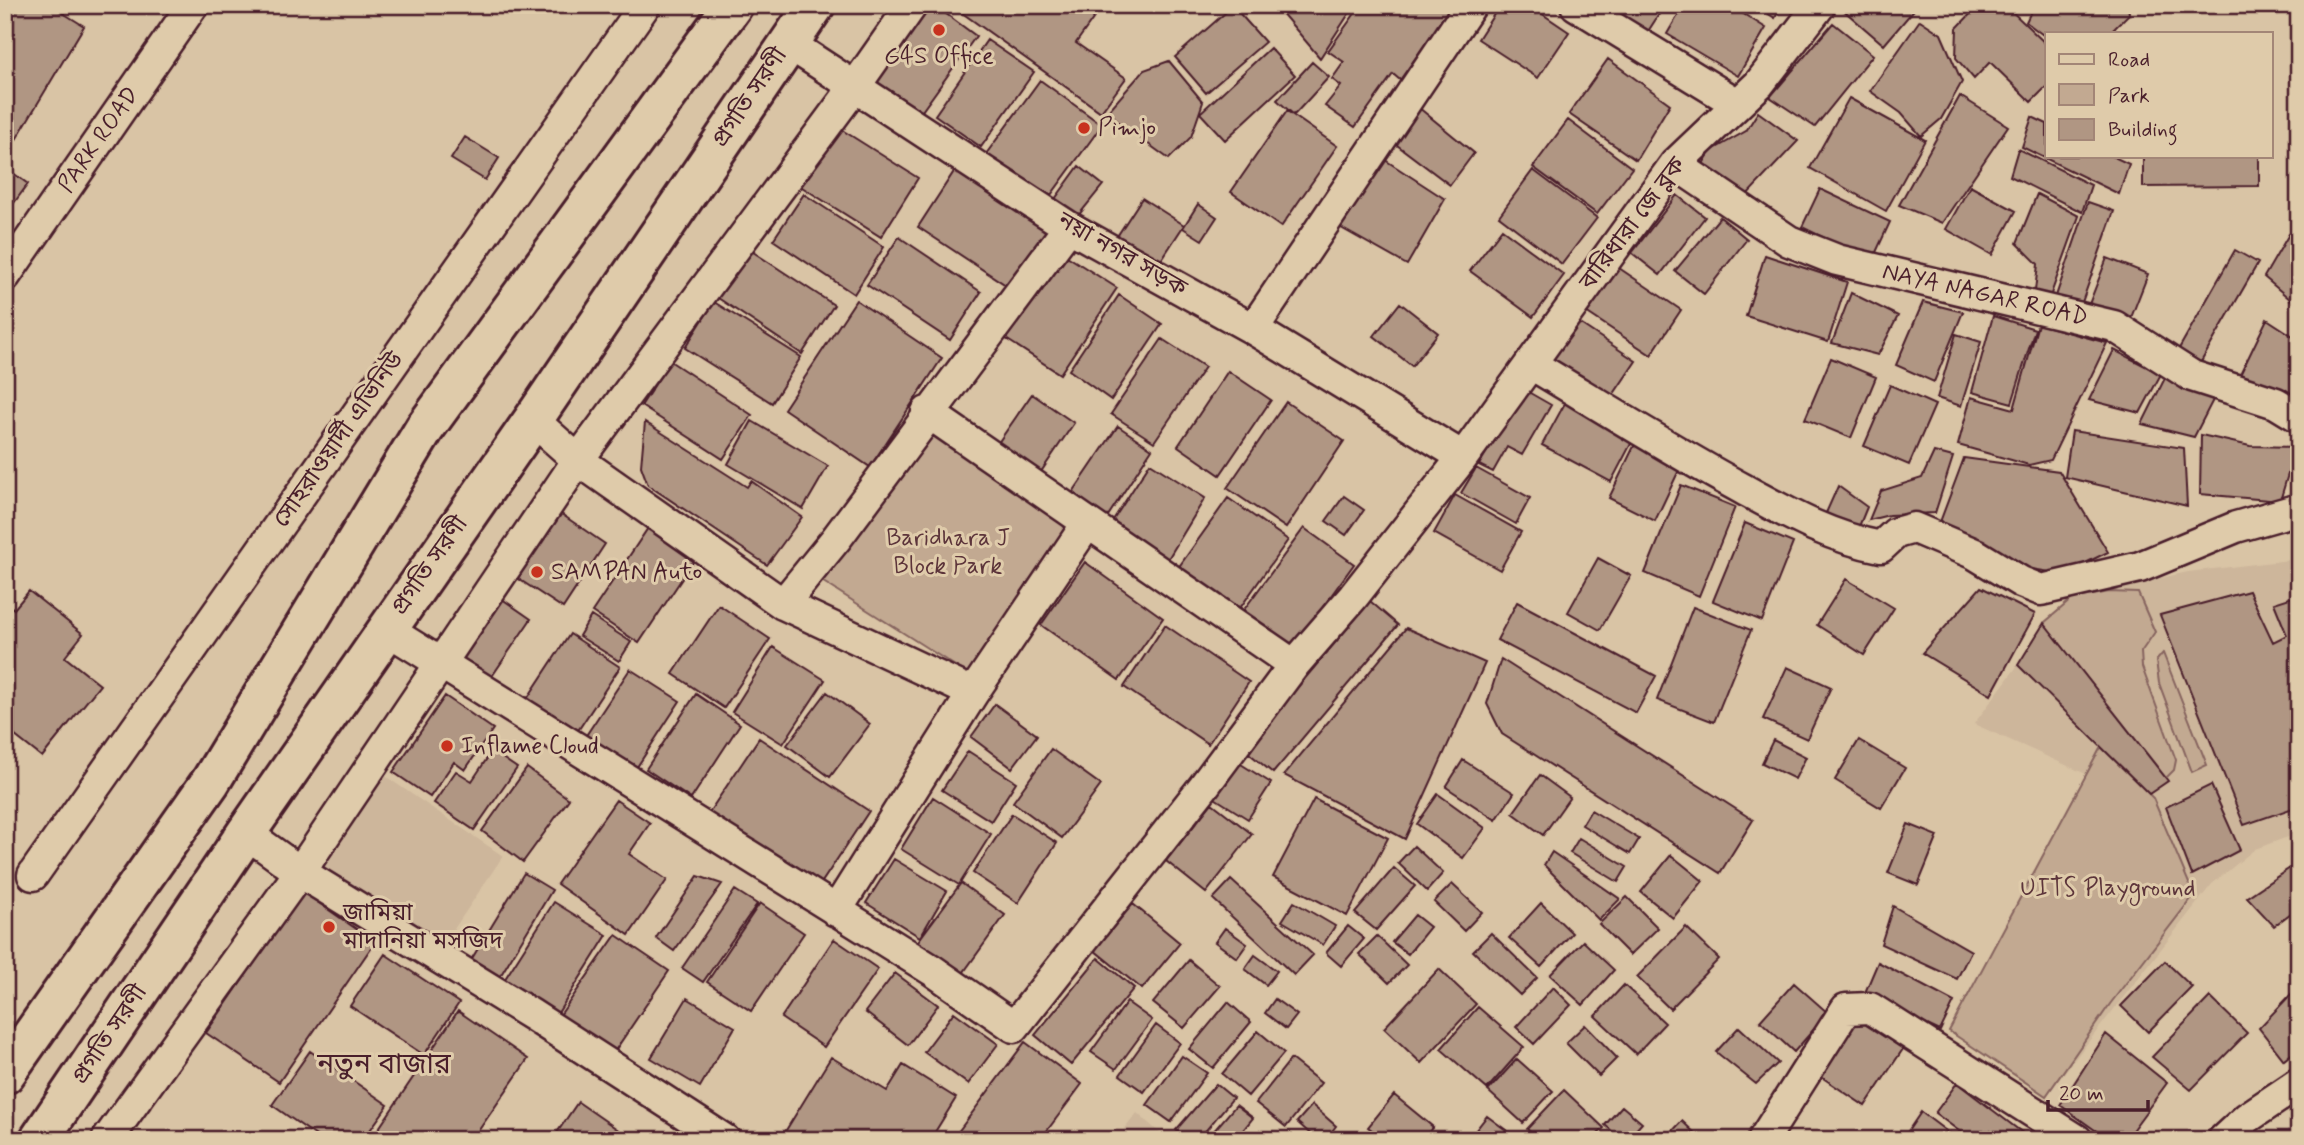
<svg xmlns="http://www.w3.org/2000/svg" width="2304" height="1145" font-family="Mynerve,'Noto Sans Bengali',sans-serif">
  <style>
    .built { fill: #cdb69b }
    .green { fill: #c2a991; stroke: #86645e; stroke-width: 2 }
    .building { fill: #b09683; stroke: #4a1f2b; stroke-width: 2 }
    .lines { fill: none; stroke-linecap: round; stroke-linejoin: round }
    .minor-casing { stroke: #4a1f2b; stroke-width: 35 }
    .primary-casing { stroke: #4a1f2b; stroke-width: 44 }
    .minor { stroke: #dfcbaa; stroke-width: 30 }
    .primary { stroke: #dfcbaa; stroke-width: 38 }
    .poi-dot { fill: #c8321e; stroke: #dfcbaa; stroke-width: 2.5 }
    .labels { text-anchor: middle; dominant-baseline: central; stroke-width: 6; stroke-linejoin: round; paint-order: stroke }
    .poi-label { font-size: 24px; fill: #4a1f2b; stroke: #dfcbaa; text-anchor: start }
    .street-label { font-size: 24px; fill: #4a1f2b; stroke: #dfcbaa }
    .park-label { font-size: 24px; fill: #5c343a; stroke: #dfcbaa }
    .quarter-label { font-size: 28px; fill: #4a1f2b; stroke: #dfcbaa }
  </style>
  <rect width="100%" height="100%" fill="#d9c4a5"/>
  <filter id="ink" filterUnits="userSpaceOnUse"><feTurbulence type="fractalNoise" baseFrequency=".0143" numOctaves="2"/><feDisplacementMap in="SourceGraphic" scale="14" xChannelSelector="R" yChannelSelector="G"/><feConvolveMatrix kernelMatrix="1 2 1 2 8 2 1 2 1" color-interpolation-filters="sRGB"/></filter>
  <g filter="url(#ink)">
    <path class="built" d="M2299,559V833L2255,849L2212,884L2046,1096L1949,1031L2086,774L1974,724L2018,665L2044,623L2071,598L2188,572Z
      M385,776L503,856L442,947L323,867Z
      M1137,1113L1168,1140H1116Z"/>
    <path class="green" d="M925,421L1078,531L971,676L817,578Z
      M2109,592L2138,593L2155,632L2141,652L2142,667L2176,760L2174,770L2166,778L2044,623L2072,599Z
      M2163,653L2207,765L2192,772L2159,683L2156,661Z
      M2101,747L2153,798L2194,895L2110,1004L2046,1096L1949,1031Z"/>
    <path class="building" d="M5,5H50L84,26L14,143L5,138Z
      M928,5H934L976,36L917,118L871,85Z
      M951,5H1103L1076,43L1126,78L1101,112Z
      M1275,5H1347L1352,9L1320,58Z
      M1361,5H1453L1400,80L1393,74L1355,127L1325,106L1341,86L1332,79L1344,62L1328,51Z
      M1500,5H1529L1569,32L1538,78L1478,39Z
      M1608,5H1665L1643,39L1603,12Z
      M1684,5H1729L1766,28L1738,76L1667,34Z
      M1754,5H1782L1775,18Z
      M1843,5H1918L1884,45L1841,8Z
      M1979,5H2005L2047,45V86L2031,102L1990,62L1974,79L1956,58L1957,28Z
      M2034,5H2128L2129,14L2110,33H2047V38L2026,22Z
      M2266,5H2284L2278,14Z
      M1233,6L1265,42L1206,93L1175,57Z
      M1920,20L1941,34L1962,82L1941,119L1921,136L1901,113L1870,91Z
      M1833,23L1873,55L1815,127L1770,97Z
      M987,40L1034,72L981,147L935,115Z
      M1270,48L1295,75L1225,140L1200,113Z
      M1608,59L1670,104L1636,160L1569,114Z
      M1169,61L1203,102L1191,137L1169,159L1118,122L1109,110L1144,70Z
      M1312,62L1329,77L1294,115L1277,100Z
      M1040,80L1102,125L1048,199L986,154Z
      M1960,96L2008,126L1942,223L1899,205Z
      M1849,98L1925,140L1886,211L1810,168Z
      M1418,107L1474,153L1450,185L1393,142Z
      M1287,111L1337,146L1281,227L1231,192Z
      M1758,112L1798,141L1744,198L1701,167L1711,151L1746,131Z
      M2032,117L2047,124V156H2112L2129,164L2119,194L2022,147Z
      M1568,120L1632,168L1597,214L1533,167Z
      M831,123L918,178L881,237L794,182Z
      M465,137L499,158L485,180L451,159Z
      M2018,149L2091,185L2082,212L2010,176Z
      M2143,156H2259V186L2143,187Z
      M1382,158L1445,199L1407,265L1334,224Z
      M1079,166L1103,185L1078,216L1055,199Z
      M5,167L28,184L5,215Z
      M955,170L1047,229L1009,287L918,227Z
      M1533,170L1597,218L1562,264L1499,216Z
      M1970,186L2016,211L1992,255L1946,229Z
      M1820,189L1890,222L1872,261L1802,227Z
      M804,194L884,247L854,294L773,240Z
      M2037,194L2079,216L2047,305L2034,300L2038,264L2017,243Z
      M1677,195L1705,217L1660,275L1632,253Z
      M1142,198L1184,225L1156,268L1114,241Z
      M2088,202L2114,211L2080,308L2055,299Z
      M1198,204L1217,217L1202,240L1183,228Z
      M1720,217L1747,239L1704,294L1675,271Z
      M1502,229L1564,275L1533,317L1470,271Z
      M2289,234L2299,238V286L2291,300L2264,277Z
      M899,237L981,292L950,340L867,285Z
      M750,250L834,305L802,354L718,298Z
      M2235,250L2258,263L2198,367L2176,354Z
      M1059,251L1117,288L1060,374L1003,337Z
      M1765,255L1847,282L1828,342L1746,316Z
      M2107,258L2148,274L2127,328L2086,312Z
      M1616,266L1681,310L1651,355L1586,312Z
      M1851,293L1898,316L1878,355L1832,343Z
      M1119,295L1162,324L1111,400L1069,370Z
      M856,300L942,358L870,467L784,409Z
      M714,302L801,357L772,403L685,348Z
      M1923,302L1963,312L1934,382L1896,365Z
      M1400,303L1438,333L1412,366L1374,336Z
      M1993,316L2035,329L2012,403L1972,392Z
      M2267,319L2299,340V377L2292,402L2238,379Z
      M1576,321L1636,361L1611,398L1551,358Z
      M2038,324L2107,343L2051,460L2029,465L1958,445L1971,397L2014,409Z
      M1956,334L1981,342L1961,406L1937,398Z
      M1162,339L1205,367L1154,442L1111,414Z
      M2114,350L2161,374L2140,413L2089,400Z
      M1831,358L1876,377L1851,438L1805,419Z
      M670,361L752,415L723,459L641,406Z
      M1228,371L1271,400L1220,475L1178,446Z
      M2167,374L2214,398L2194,437L2142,424Z
      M1890,385L1935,405L1909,465L1864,446Z
      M1523,389L1551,405L1522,455L1507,447L1493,472L1479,465Z
      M1032,394L1074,423L1034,482L991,453Z
      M1286,402L1344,441L1286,528L1227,488Z
      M1565,403L1633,440L1611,482L1542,445Z
      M752,421L828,466L803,509L728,464Z
      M645,422L747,487L751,481L802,517L767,565L648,485L641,466Z
      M1118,426L1152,449L1102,525L1067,501Z
      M2072,431L2184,448L2187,506L2065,477Z
      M2201,435L2250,446L2296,447L2280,501L2200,494Z
      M1635,444L1681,466L1655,521L1609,498Z
      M1934,452L1953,457L1935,513L1889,515L1869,520L1881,491L1922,478Z
      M1964,458L2059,471L2108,552L2063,574L2025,568L1940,522Z
      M1150,463L1205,498L1163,567L1106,531Z
      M1476,468L1530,498L1516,524L1461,493Z
      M1681,485L1735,507L1699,596L1645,573Z
      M1838,486L1867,507L1856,534L1822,522Z
      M1455,495L1521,532L1500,570L1434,533Z
      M1344,496L1364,510L1346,535L1326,521Z
      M1228,498L1288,540L1233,618L1173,575Z
      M554,509L605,544L563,608L511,574Z
      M1745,523L1793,543L1762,621L1713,601Z
      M650,525L697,556L639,643L592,612Z
      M1304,528L1354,564L1290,652L1240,615Z
      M1598,558L1631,576L1600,630L1568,612Z
      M1085,562L1163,618L1119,680L1041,625Z
      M1846,579L1894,608L1864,655L1817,625Z
      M1981,587L2035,614L1991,695L1922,653Z
      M29,591L83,634L65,657L100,685L42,757L5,728V602L14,609Z
      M2249,591L2273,642L2287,635L2274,603L2299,595V806L2244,825L2160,615Z
      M495,594L531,619L486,685L450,660Z
      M1370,601L1398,625L1273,773L1245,750Z
      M1517,602L1656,676L1636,713L1497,640Z
      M719,605L770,639L724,708L673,674Z
      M1693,607L1751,630L1714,722L1657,700Z
      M591,616L631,642L619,661L579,636Z
      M2044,623L2168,781L2149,794L2018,665Z
      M1165,625L1249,682L1208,744L1124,687Z
      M1406,628L1485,663L1405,839L1284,775Z
      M570,634L620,667L575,735L525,702Z
      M773,647L825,680L783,744L732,712Z
      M1501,659L1753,820L1720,873L1502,734L1487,704Z
      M1787,667L1831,687L1807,739L1763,719Z
      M630,669L680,701L635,770L585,737Z
      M827,692L870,724L830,777L787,745Z
      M696,694L740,724L691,799L646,769Z
      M445,696L493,729L465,770L454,762L430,797L393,772Z
      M995,704L1037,735L1012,768L971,737Z
      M759,738L869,811L818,888L708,814Z
      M1773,740L1806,757L1795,779L1762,763Z
      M1859,740L1905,768L1881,808L1835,780Z
      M1051,749L1101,785L1062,838L1013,802Z
      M492,751L517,768L474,830L434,803L456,771L472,781Z
      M968,751L1016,782L991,821L942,790Z
      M1463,760L1514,793L1496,820L1446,787Z
      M1236,761L1271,783L1248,819L1213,797Z
      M527,768L569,799L523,862L482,831Z
      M1540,775L1570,797L1543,835L1513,813Z
      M2211,785L2240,850L2192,875L2166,807Z
      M1438,794L1485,828L1463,858L1417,824Z
      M933,797L991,834L959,885L901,849Z
      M1314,799L1388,838L1347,916L1273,877Z
      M616,800L650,823L629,854L667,880L629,935L557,884Z
      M1212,803L1252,834L1206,893L1166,861Z
      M1591,810L1639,839L1630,854L1582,825Z
      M1012,814L1057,843L1018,903L973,873Z
      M1908,824L1938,836L1918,885L1888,873Z
      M1579,838L1627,867L1618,882L1570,853Z
      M1414,846L1443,873L1427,891L1398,863Z
      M1552,852L1620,899L1599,920L1544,865Z
      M1671,855L1703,881L1673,918L1641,892Z
      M894,859L947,891L920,937L866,903Z
      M2299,862V907L2274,926L2247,897Z
      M1394,868L1415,886L1376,930L1355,913Z
      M524,873L552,890L499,978L471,960Z
      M698,876L722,884L674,951L656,938Z
      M1231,880L1313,955L1294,975L1213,899Z
      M961,883L1005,915L958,980L913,948Z
      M1452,884L1482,912L1464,931L1434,902Z
      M735,890L757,904L703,982L682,968Z
      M303,892L375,942L279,1082L206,1033Z
      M1627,897L1658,928L1630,955L1599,924Z
      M554,902L607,935L556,1016L503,982Z
      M1294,902L1335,926L1323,945L1282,921Z
      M760,903L804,933L751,1011L707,982Z
      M1541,903L1572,933L1541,967L1509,938Z
      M1133,904L1180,943L1142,989L1094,950Z
      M1893,906L1971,951L1957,979L1881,944Z
      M1415,915L1430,927L1408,954L1392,942Z
      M1348,926L1364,939L1341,966L1326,953Z
      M1686,927L1719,959L1670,1009L1637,977Z
      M1225,928L1247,944L1237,958L1215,942Z
      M1491,933L1537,978L1520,995L1473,951Z
      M616,935L669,971L612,1055L558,1018Z
      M1377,936L1407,965L1389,983L1359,954Z
      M834,939L878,969L824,1047L781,1018Z
      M1583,941L1614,970L1583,1005L1550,975Z
      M385,954L459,1003L424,1055L350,1006Z
      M1255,955L1277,971L1266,985L1245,969Z
      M1098,958L1134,988L1071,1065L1035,1035Z
      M1189,960L1220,986L1184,1028L1153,1003Z
      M2165,961L2192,987L2148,1032L2121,1006Z
      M1878,962L1954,1002L1940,1031L1864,995Z
      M1439,969L1476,1004L1421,1063L1384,1028Z
      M895,973L938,1005L908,1045L865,1012Z
      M1794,983L1828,1013L1794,1052L1760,1021Z
      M1624,985L1665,1023L1636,1054L1595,1016Z
      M1553,987L1571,1005L1534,1044L1516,1027Z
      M2294,991L2299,997V1048L2284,1060L2259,1028Z
      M2210,997L2247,1033L2191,1090L2152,1057Z
      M687,998L735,1027L700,1087L651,1058Z
      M1275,999L1297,1015L1286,1029L1265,1013Z
      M1127,1002L1152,1020L1116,1069L1091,1052Z
      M1228,1002L1251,1022L1213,1068L1189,1049Z
      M1478,1007L1524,1047L1487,1089L1441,1049Z
      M458,1011L528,1059L472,1140H371Z
      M954,1012L998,1044L968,1084L924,1052Z
      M1855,1017L1903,1049L1865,1106L1817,1074Z
      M1156,1025L1180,1043L1144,1092L1120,1075Z
      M1585,1025L1617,1058L1599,1076L1566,1043Z
      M1739,1027L1778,1063L1756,1084L1716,1052Z
      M1258,1031L1284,1053L1248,1096L1222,1074Z
      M2106,1034L2167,1083L2125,1140H2109L2060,1105Z
      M1025,1042L1082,1084L1040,1140H952Z
      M310,1051L388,1105L363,1140H322L272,1105Z
      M1182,1056L1207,1073L1171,1122L1147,1105Z
      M831,1057L887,1091L903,1065L956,1098L930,1140H780Z
      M1291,1059L1321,1083L1286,1127L1256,1103Z
      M1517,1059L1553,1091L1523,1123L1488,1091Z
      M1957,1083L2032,1140H1971L1935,1113Z
      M1216,1084L1233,1098L1198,1140H1187L1176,1130Z
      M1564,1090L1604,1128L1592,1140H1538L1527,1129Z
      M1394,1095L1433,1127L1422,1140H1385L1368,1127Z
      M578,1102L633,1140H552Z
      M1236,1105L1253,1118L1235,1140H1206Z
      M1312,1105L1336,1126L1325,1140H1317L1297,1122Z
      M1622,1106L1642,1123L1627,1140H1622L1605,1125Z
      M1921,1112L1958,1140H1902Z
      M1487,1116L1510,1133L1505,1140H1468Z
      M1682,1121L1702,1140L1665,1139Z"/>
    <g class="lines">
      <defs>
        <path id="minor" d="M1576,5L1736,103
          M788,43L1069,227L1253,329L1463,457
          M1675,164L1789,241L1837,260L2114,326L2192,376L2276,403L2299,417
          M5,276L193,5
          M1253,329L1471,5
          M1531,364C1601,406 1671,450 1743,489C1789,514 1829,537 1881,547L1896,533L1914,528L1975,554L2021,582L2041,590L2140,567L2236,527L2299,509
          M927,412L1294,665
          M533,420L578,460L783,604L973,693
          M783,604L836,539L1069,227
          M386,629L932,970L1014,1027L1204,786L1294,665L1353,597L1463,457L1675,164L1759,84L1820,5
          M246,833L300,872L532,1015L725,1140
          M33,875L645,5
          M836,911L973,693L1087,524
          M107,1140L300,872L578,460L856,85L912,5
          M1763,1140L1846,1009L1870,1008L2077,1140
          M2223,1140L2247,1118L2299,1083"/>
        <path id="primary" d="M5,1074L211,781L425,428L733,5
          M39,1140L246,833L533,420L815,5"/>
      </defs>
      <use href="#minor" class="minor-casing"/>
      <use href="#primary" class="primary-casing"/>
      <use href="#minor" class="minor"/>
      <use href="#primary" class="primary"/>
    </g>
  </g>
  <g class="poi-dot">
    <circle cx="939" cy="30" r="7"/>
    <circle cx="1084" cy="128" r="7"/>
    <circle cx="537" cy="572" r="7"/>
    <circle cx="447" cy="746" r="7"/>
    <circle cx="329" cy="927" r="7"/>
  </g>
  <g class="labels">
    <g class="poi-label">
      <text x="939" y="56" text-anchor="middle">G4S Office</text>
      <text x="1098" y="128">Pimjo</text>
      <text x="551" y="572">SAMPAN Auto</text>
      <text x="461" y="746">Inflame Cloud</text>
      <text x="343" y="913">জামিয়া<tspan x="343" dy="28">মাদানিয়া মসজিদ</tspan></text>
    </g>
    <g class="street-label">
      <text transform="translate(750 98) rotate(-56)">প্রগতি সরণী</text>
      <text transform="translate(99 140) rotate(-55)">PARK ROAD</text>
      <text transform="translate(1633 224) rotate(-53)">বারিধারা জে ব্লক</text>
      <text transform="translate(1122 255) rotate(30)">নয়া নগর সড়ক</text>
      <text transform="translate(1985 295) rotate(13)">NAYA NAGAR ROAD</text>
      <text transform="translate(339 440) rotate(-55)">সোহরাওয়ার্দী এভিনিউ</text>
      <text transform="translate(430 566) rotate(-55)">প্রগতি সরণী</text>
      <text transform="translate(110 1035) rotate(-56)">প্রগতি সরণী</text>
    </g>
    <g class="park-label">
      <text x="948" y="538">Baridhara J<tspan x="948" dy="28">Block Park</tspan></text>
      <text x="2108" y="888">UITS Playground</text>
    </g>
    <g class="quarter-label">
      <text x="384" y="1065">নতুন বাজার</text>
    </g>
  </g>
  <rect width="2304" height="1145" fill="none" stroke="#dfcbaa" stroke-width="28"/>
  <rect x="14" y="14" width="2276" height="1117" fill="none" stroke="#4a1f2b" stroke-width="2.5" filter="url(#ink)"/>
  <rect x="2045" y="32" width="228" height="126" fill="#dfcbaa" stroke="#a38677" stroke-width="2"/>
  <rect x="2059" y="54" width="35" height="10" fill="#dfcbaa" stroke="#a38677" stroke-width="2"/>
  <text x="2108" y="66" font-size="21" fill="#4a1f2b">Road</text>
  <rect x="2059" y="84" width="35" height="21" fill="#c2a991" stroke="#a38677" stroke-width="2"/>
  <text x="2108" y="102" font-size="21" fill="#4a1f2b">Park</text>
  <rect x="2059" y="119" width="35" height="21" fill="#b09683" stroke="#a38677" stroke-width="2"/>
  <text x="2108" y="136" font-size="21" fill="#4a1f2b">Building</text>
  <path d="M2048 1100v10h100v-10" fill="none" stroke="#4a1f2b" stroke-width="3.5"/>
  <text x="2059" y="1100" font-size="21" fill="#4a1f2b" stroke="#dfcbaa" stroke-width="5" paint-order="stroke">20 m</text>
</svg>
